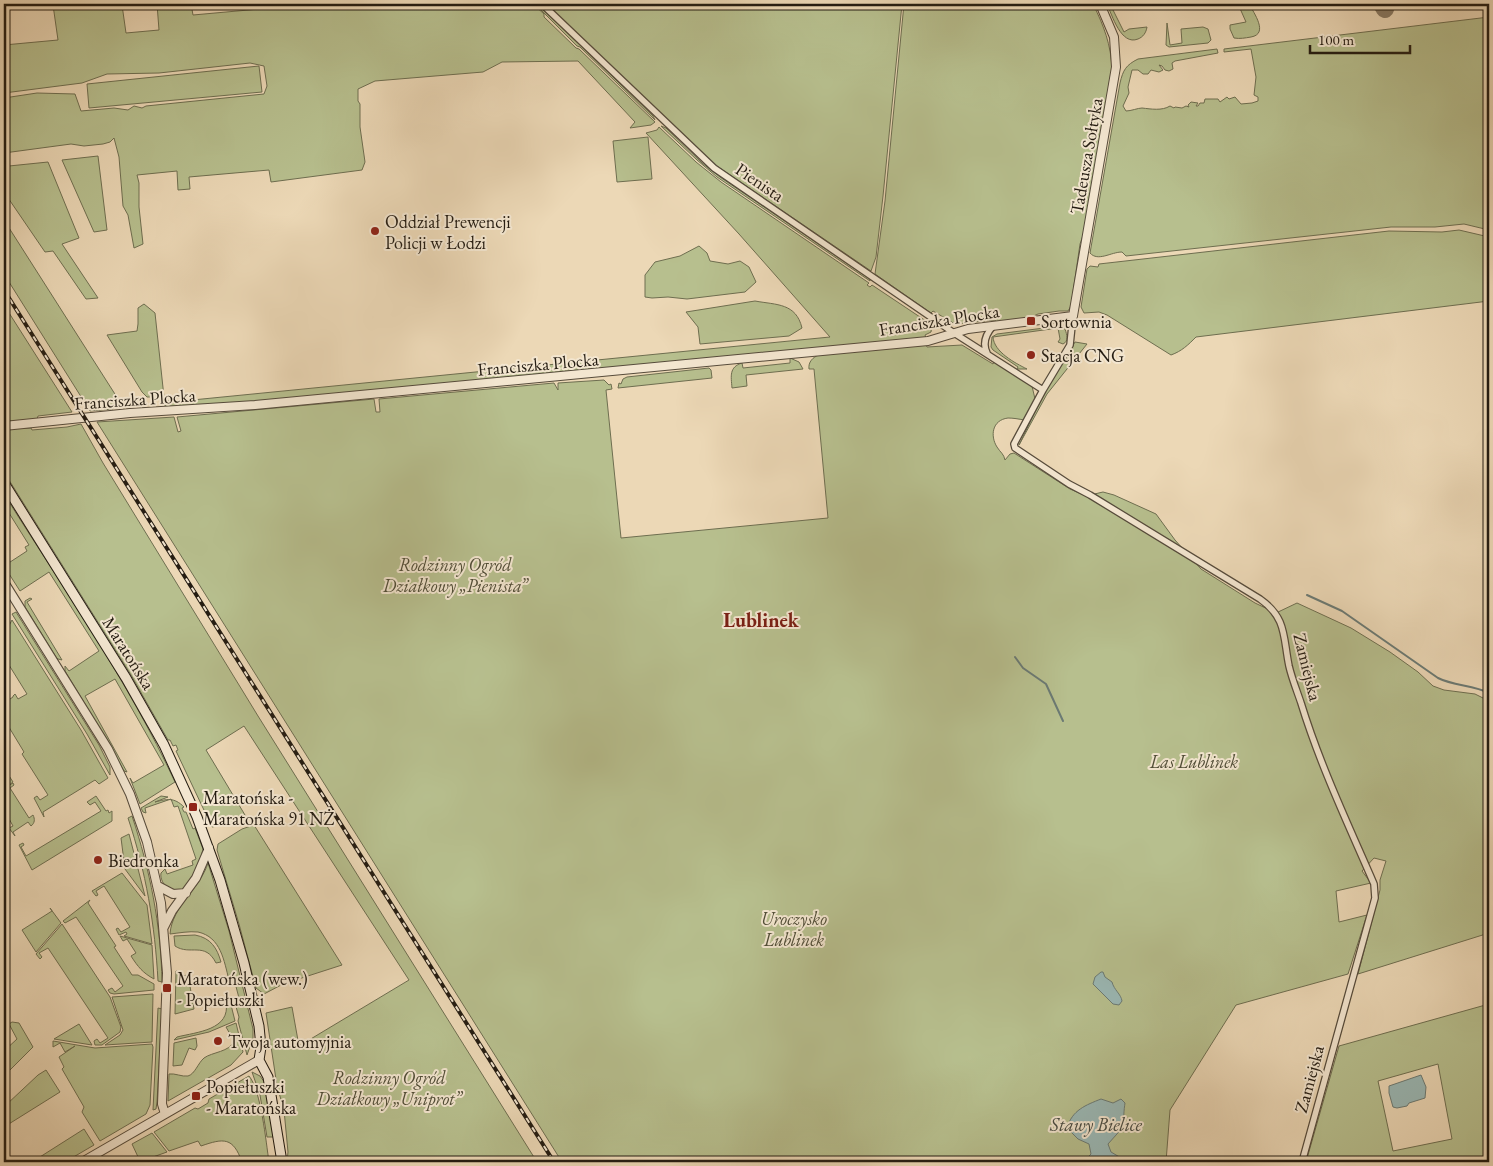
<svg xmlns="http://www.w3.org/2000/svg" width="1493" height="1166" font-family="'EB Garamond',serif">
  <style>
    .green { fill: #b7bf8e; stroke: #6e6e50; fill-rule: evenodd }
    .water { fill: #9ab8b5; stroke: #6b7a74 }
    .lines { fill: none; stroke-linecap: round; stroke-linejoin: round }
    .stream { stroke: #6b7a74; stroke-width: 2 }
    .taxiway { stroke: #887a64; stroke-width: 18 }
    .minor-casing { stroke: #564b3b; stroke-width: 8 }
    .tertiary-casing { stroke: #564b3b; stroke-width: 10 }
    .secondary-casing { stroke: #241c12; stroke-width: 11 }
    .minor { stroke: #f3e6d0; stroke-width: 5.5 }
    .tertiary { stroke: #f3e6d0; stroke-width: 8 }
    .secondary { stroke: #f3e6d0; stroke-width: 9 }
    .rail-casing { stroke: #241c12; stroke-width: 4 }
    .rail { stroke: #f3e6d0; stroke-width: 2; stroke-dasharray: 5.5; stroke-linecap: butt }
    .poi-dot { fill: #8f2418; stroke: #f3e6d0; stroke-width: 2 }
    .labels { text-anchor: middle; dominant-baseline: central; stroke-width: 4; stroke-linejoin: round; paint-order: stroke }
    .street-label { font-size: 18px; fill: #241c12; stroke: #f3e6d0 }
    .poi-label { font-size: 18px; fill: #241c12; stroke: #f3e6d0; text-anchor: start }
    .park-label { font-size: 18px; font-style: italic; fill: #504d37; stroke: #f3e6d0 }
    .water-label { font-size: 19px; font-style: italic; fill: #474b43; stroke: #f3e6d0 }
    .quarter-label { font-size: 20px; font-weight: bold; fill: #7a1f14; stroke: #f3e6d0 }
  </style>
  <rect width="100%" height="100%" fill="#ecd8b6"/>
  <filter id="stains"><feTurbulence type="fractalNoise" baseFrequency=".004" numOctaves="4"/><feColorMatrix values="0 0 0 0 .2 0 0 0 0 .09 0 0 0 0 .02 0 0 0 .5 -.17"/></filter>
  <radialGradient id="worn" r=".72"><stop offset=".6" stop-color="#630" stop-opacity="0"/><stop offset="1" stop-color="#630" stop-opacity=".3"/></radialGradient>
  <path class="green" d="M4,4H136L122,5L126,33L159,30L157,4H191L193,15L315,4H533L544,14V17L576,48L579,49L655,122L651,125L630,128L635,122L578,61L502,62L483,72L375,81L358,89V101L360,104V127L365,162L362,170L271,182L269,170L189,177L190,189L178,190L177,171L137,175L139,183V207L143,244L134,248L128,215L123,206L119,157L114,138L110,142L103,144L84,146L71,144L4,153V98L37,93L75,94L81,111L114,108L128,110L134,106L142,108L146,106L264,94L267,86L264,66L250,63L159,73L107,74L82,83L4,93V45L58,40L53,5L4,10Z
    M535,4H538L653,116L655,120L580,47L577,46Z
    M547,4H902L883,196L876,257L871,271L714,164L681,135Z
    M904,4H1093C1104,26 1111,45 1112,69L1085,230L1080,244L1071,306L1068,311H1059L1038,314L1029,318L996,322L995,320L955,324L933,311L931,313L875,274L885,201Z
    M1107,4H1110L1124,32L1129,29L1147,27C1146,33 1143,37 1138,39C1121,46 1112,15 1107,4Z
    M1238,4H1249C1254,13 1269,34 1251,37C1245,38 1240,39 1234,38L1230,29V25L1246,22Z
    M1489,17V230L1464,224L1435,227H1391L1126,256L1122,252C1111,252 1098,262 1090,253L1120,83C1123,70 1126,65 1138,59L1217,49L1218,53L1175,61L1172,63L1173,69L1169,71L1165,70L1162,66L1159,65L1163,70L1159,72L1151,70L1148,74H1143L1138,70H1132L1128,87L1129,93L1123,106L1126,111C1131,111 1138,108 1142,108C1151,109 1162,111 1170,106L1174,108L1175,107L1182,108L1186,106L1189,107L1188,105L1191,102L1198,103L1196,106H1198L1200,103H1204L1205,99H1218L1220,102L1227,97L1229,99L1235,97L1241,104L1252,103L1258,101V97L1254,95L1256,77L1251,49L1224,52V49Z
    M1167,23L1170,45L1182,43L1181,29L1203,27L1208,29L1211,40L1208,43L1169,47L1166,45Z
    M259,66L262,92L89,108L87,84Z
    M661,126L666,128L702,163L720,177L870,279V281L717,177L697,160Z
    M659,127L696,162L721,182L869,283L867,285L870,287L872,285L932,325L931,332L925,335L926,338L251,402L168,407L164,405L169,400L172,402L830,337L739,234L646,133L657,130Z
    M648,137L652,179L617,182L613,141Z
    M98,156L107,230L94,232L62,160Z
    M48,162L79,238L62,244L98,298L86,299L53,251L45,252L4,192V169L9,166Z
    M4,220L120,402L113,409L90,411L4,274Z
    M1459,230L1489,237V301L1196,337C1188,345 1182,351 1171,355L1107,315L1099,312L1084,313L1081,307L1087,269L1090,266L1098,267L1099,264L1389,231L1442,232Z
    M699,246L707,253L710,261L728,264L740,261L749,267L756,282L745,292L687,299L668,297L652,298L645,297V275L655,262L680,256Z
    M755,301C777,305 796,303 802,328L789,336L700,344L698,327L686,312Z
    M144,304L155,313L164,397H147L142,392L107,335L137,331L138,324V308Z
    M4,305L72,412L38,416L37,419L4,422Z
    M1060,326L1065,329C1067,335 1069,341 1063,344L1058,342L1060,339L1058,328L993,337C994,352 1015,363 1027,369H1017L1018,367L993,350L991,347L992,337L997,334Z
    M1075,342L1087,344L1047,394L1019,445L1045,391Z
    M926,345L927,347L962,345L993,364L994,362L1032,386L1035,399L1024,420C1019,419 1013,418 1008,418C992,420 990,436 997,447C1000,452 1004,454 1005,460L1010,454L1014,453L1070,489L1086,496L1103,492L1114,495L1156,514L1175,540L1201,569L1255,603L1276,613L1297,603L1351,628L1390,652L1418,672L1433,686L1444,690L1475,694L1489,701V933L1358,974L1380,890V880L1386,861L1374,858L1362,871L1371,883L1336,891L1339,922L1367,915L1348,974L1236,1005L1170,1110L1166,1162H562L97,422L174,417L178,432L181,431L177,417L374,399L376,412H380L379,399L554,383L558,390V383L604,380L609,385L611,384L612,389L606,390L621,538L828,518L814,369H809C808,362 813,357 819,355Z
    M790,358L799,362L803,369L746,375L747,386L732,388C731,376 729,367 742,363L743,368L790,363Z
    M709,368L711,370L712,378L618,388L619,383L621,384L623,379L627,377Z
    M81,424L103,463L258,716L537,1162H287L288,1152L284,1110L277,1086L266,1013L292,1007L299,1046L409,980L244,726L206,750L248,820L212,827L176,751L178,750L176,745L173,746L170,740H168L131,675L4,472V429L31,428L32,430L67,427Z
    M4,494C63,588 128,681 175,782L140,804L130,778L133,783L164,765L115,679L85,696L127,772L124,771L105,737L65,671V666L69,671L99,651L49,572L20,591L4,566L27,551L25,547L29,545L4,505Z
    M30,598L32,599L27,602L62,660L58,659L56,657L25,607V601Z
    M16,612L99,745L110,767V775L87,734L12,614Z
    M12,620L81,730L108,778L99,784L95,780L43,812L44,817L34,798L37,796L40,800L48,795L22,754L24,752L4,719V703L13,697V696L15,694L18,699L27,694L4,657V635Z
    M4,768L13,782L8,786L13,783L14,785L10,788L29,818L33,815C35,819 35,823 31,826L28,822L13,832L15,836L9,828L13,826L8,817L5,818L4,804L5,803L4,801Z
    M96,796L106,811L108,810L109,813L112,811V821L32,870L19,845L23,843L24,845L21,847L26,856L101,811L95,802L90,805L87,802Z
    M161,796L168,797L155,802C167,799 174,797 184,807L182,808L184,812H186L193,829L195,828L203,849C200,862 194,879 184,888C174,897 159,884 161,873L165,869L167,874L193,865L192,861L196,859L178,806L174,807L171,799L145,808L146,813L143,812L141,808Z
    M132,816C150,870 161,925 162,982L158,981C155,925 146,872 128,818Z
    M254,825L342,965L283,984L264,994L256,988L239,924L217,850L218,844L242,829Z
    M129,834L145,896L125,869L121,838Z
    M208,863L229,931L253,1029V1038L247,1055L238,1021L239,1017L234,1000L239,998L234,979L229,980C224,961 221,937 198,932C189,931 179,933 170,934C172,906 200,889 208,863Z
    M122,873L147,905L152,944L124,936L127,934L126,932L119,935L116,929L118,928L121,932L130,927L104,886L96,891L98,895L96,896L92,891Z
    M90,900L88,903L116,946L114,947L132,975H138L154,984V990L114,994L110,993L108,990L112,988L115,992L123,986L76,917L65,923L63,921Z
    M50,908L61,923L36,952L22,930L52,911Z
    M62,924L110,997L121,1027L120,1032L102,1045H95L94,1041L97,1039L100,1043L108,1038L48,948L39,953L42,957L40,959L36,954Z
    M195,935C211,938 217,948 221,962L216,963C205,941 190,956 175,946L174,936Z
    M120,936L152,945L154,979C143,973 138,967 131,956L136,953L127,939L123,941Z
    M176,971H180L181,976L188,975L194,1009L175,1014Z
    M153,994L152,1042L105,1045L120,1035L123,1030L112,997Z
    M230,1001L235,1021L209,1032L174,1040L177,1037C197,1032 231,1030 226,1002Z
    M1489,1004V1162H1306L1339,1046ZM1438,1064L1452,1139L1393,1151L1378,1081Z
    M158,1008L162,1009L157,1102L156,1109L153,1110Z
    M12,1022L19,1023L33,1047L4,1076V1051L17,1039L9,1024Z
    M236,1023L243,1052L231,1065L168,1101L169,1074C175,1073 182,1077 188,1076C195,1074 198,1063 204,1058C212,1052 230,1052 234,1041L226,1027Z
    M79,1024L92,1045L54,1039Z
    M196,1038L197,1046L195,1050L189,1048L182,1065L173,1066L174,1043Z
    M53,1041L95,1048L152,1044L153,1047L150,1105L146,1114L100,1141L82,1112L84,1107L62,1069L64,1067L59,1057L75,1046L65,1052L60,1043L53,1047Z
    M46,1070L60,1092L4,1127V1108L7,1107L6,1105L38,1075Z
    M252,1072L260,1076L265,1083L274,1137H267L260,1095Z
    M249,1076C261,1090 266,1142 269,1162H242C233,1137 224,1138 201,1146L198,1141L169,1151L154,1132L195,1108L198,1109L208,1103L209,1099Z
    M84,1129L94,1145L65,1162H32Z
    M152,1133L167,1152L153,1157L155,1161L144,1162L139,1159L132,1144Z"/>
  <path class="water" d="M1101,972H1103L1105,977L1112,982C1114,990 1121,994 1122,1001L1119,1005L1113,1004L1093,984L1095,977Z
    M1421,1075L1426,1087L1425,1098L1409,1103L1407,1106L1397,1108L1393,1107L1389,1093V1086Z
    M1101,1099L1113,1103L1121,1099L1125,1103C1124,1110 1123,1118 1125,1125L1108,1144L1111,1152L1128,1162L1110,1161L1107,1162H1086V1159L1091,1154L1089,1144L1078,1139L1067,1128C1072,1110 1086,1105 1101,1099Z"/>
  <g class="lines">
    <path class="stream" d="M1307,595L1342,611L1438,678C1454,686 1473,685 1489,693
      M1015,657L1023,668L1046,684L1063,721"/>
    <path class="taxiway" d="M1382,4L1385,9"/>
    <defs>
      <path id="minor" d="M542,4L714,168L954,333L1043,390
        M1073,316L1070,345L1043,390L1014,444L1015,448L1069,484L1090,495L1260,599C1287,618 1283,637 1289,666C1292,679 1297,691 1301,703C1320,765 1348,824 1374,884L1375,898L1302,1162
        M987,353C982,343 986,334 993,326"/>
      <path id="tertiary" d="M4,426L130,413L255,405L928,341L968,329L1073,316L1116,67L1114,37L1100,4
        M4,582L108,749L130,794L147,842L161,903L167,973L162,1104L165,1114
        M158,886L173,894L186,893
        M164,927L172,911L196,878L209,848
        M82,1162L259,1060"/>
      <path id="secondary" d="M4,483L126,678L164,745L197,817L220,880L244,963L259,1026L261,1047L259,1060L268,1077L282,1162"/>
    </defs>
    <use href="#minor" class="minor-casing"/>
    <use href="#tertiary" class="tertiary-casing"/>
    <use href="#secondary" class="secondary-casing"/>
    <use href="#minor" class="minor"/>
    <use href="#tertiary" class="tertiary"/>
    <use href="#secondary" class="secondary"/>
    <defs>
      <path id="rail" d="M4,290L554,1162"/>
    </defs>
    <use href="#rail" class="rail-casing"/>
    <use href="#rail" class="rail"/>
  </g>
  <g class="poi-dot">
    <circle cx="375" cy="231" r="5"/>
    <rect x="1026" y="316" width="10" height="10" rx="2.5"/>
    <circle cx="1031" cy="355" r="5"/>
    <rect x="188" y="802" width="10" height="10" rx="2.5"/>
    <circle cx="98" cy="860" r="5"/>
    <rect x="162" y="983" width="10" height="10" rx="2.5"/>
    <circle cx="218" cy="1041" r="5"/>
    <rect x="191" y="1091" width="10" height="10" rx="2.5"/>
  </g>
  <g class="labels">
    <g class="street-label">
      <text transform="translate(1086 156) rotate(-80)">Tadeusza Sołtyka</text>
      <text transform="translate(760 182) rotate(34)">Pienista</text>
      <text transform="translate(939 320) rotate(-9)">Franciszka Plocka</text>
      <text transform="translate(538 364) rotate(-5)">Franciszka Plocka</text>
      <text transform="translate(135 399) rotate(-4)">Franciszka Plocka</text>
      <text transform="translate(129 653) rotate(58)">Maratońska</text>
      <text transform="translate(1308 667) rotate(76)">Zamiejska</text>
      <text transform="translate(1309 1079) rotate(-75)">Zamiejska</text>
    </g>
    <g class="poi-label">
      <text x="385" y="221">Oddział Prewencji<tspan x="385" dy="21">Policji w Łodzi</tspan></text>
      <text x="1041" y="321">Sortownia</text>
      <text x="1041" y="355">Stacja CNG</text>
      <text x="203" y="797">Maratońska -<tspan x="203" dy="21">Maratońska 91 NŻ</tspan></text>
      <text x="108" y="860">Biedronka</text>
      <text x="177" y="978">Maratońska (wew.)<tspan x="177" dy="21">- Popiełuszki</tspan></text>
      <text x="228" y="1041">Twoja automyjnia</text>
      <text x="206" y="1086">Popiełuszki<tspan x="206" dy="21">- Maratońska</tspan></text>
    </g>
    <g class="park-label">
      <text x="455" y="564">Rodzinny Ogród<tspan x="455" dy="21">Działkowy „Pienista”</tspan></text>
      <text x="1194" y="761">Las Lublinek</text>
      <text x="794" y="918">Uroczysko<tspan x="794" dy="21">Lublinek</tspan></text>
      <text x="389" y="1077">Rodzinny Ogród<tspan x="389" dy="21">Działkowy „Uniprot”</tspan></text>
    </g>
    <g class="water-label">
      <text x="1096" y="1124">Stawy Bielice</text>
    </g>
    <g class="quarter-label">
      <text x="761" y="620">Lublinek</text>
    </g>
  </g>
  <rect width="1493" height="1166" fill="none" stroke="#ecd8b6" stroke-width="20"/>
  <rect x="5" y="5" width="1483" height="1156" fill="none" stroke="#241c12" stroke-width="2.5"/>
  <rect x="10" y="10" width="1473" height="1146" fill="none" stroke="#241c12"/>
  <path d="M1310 45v8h100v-8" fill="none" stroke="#241c12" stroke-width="2.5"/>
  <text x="1318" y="45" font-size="15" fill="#241c12" stroke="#f3e6d0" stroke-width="4" paint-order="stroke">100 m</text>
  <rect width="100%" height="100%" filter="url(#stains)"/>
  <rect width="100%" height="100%" fill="url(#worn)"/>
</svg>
